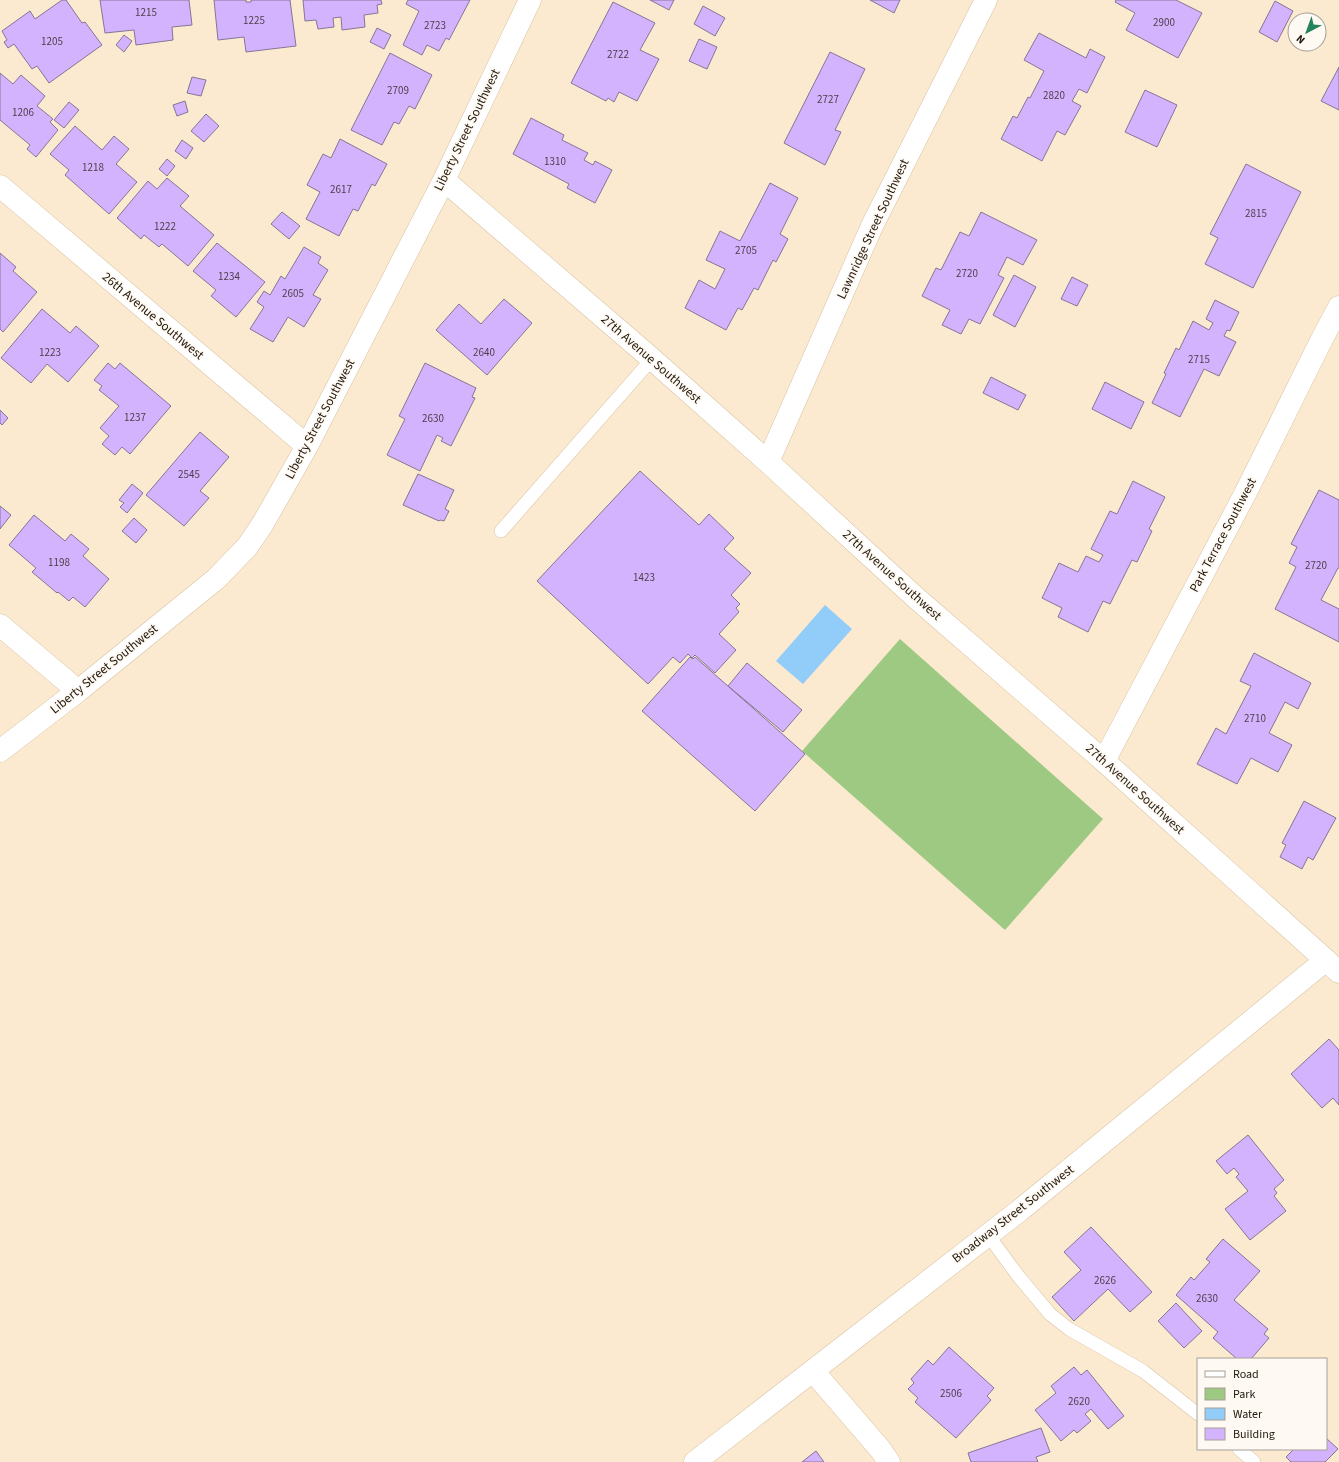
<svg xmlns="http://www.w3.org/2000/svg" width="1339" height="1462" font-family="'Source Sans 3',sans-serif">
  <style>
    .green { fill: #9ec982 }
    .water { fill: #92ccf8 }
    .building { fill: #d4b3fe; stroke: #837695 }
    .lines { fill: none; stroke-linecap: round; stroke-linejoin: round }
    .service-casing { stroke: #d7c1a1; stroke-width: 14 }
    .minor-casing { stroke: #d7c1a1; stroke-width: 23 }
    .service { stroke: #fff; stroke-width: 13 }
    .minor { stroke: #fff; stroke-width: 22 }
    .labels { text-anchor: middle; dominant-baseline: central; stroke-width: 3.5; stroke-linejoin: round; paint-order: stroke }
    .number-label { font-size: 11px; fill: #4d3f48 }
    .street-label { font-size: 13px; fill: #20180c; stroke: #fef9f3 }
  </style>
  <rect width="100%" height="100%" fill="#fcead0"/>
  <path class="green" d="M900,639L1103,819L1005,930L802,751Z"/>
  <path class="water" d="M825,605L852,629L803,684L776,661Z"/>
  <path class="building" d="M62,0H66L82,23L85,22L102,45L49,83L37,66L32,69L14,44L8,48L4,42L7,40L2,31L30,11L35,19Z
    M100,0H189L192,25L172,27L173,40L136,45L134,30L105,33Z
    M214,0H246V2H251V0H290L296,46L246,52L244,37L218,40Z
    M303,0H381L382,4L377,5L378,13L364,15L365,27L342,30L341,17L333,18L334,27L318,29L316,20L305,21Z
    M408,0H470L449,40L446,38L439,51L427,45L422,55L403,45L419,11L406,4Z
    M650,0H674L669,10Z
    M870,0H900L894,13Z
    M1116,0H1176L1202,13L1178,58L1126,30L1135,13L1115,2Z
    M1275,1L1293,11L1277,42L1259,32Z
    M613,2L655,23L640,50L659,59L637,101L619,92L614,102L608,98L606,101L571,83Z
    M703,6L725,18L715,36L694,24Z
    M377,28L391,35L384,49L370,42Z
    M1039,33L1086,58L1090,49L1105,57L1087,93L1079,89L1072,101L1081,106L1065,135L1057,131L1042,161L1001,139L1013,116L1017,118L1028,97L1030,98L1044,71L1024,60Z
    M124,35L132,41L124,52L116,45Z
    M699,39L717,47L707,69L689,61Z
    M830,52L865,69L835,130L841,132L825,165L784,143Z
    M390,53L432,75L415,109L409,106L399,124L394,122L382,145L351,130Z
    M1339,67V110L1321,101Z
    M0,73L13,84L21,75L45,96L37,106L53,119L50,122L58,130L36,157L27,149L30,145L0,120Z
    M192,77L206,80L201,96L187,93Z
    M1145,90L1177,105L1157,147L1125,132Z
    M185,101L188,112L177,116L173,105Z
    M69,102L79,110L64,128L54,120Z
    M206,114L219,126L204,142L191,131Z
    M531,118L564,135L562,140L588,153L584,160L593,165L595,161L612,170L595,203L567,188L569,184L513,154Z
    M75,126L102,150L114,136L129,149L116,164L137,182L109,214L65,175L69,170L50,154Z
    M340,139L387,164L375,186L372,184L358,211L353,209L339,236L306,219L320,192L307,185L323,154L331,158Z
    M182,140L193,148L186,159L175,151Z
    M167,159L175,166L167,176L159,169Z
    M1246,164L1301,192L1253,288L1205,264L1218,238L1210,234Z
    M167,178L189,196L180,206L214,235L188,266L162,244L159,247L144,235L141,239L117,218L148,181L157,189Z
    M770,183L798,198L780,234L788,239L776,262L773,260L758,290L754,288L742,310L738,308L726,330L685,308L699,280L715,289L725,269L706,260L720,231L740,241Z
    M282,212L300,226L289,239L271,224Z
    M981,212L1037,240L1023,265L1007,257L998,275L1004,278L980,324L969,319L961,334L942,325L950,310L922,296L936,268L941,270L960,232L969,236Z
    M217,243L265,282L236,317L211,296L216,290L193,271Z
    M304,247L321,257L318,263L328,270L313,295L321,299L304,327L288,317L273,342L250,329L264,307L257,302L264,291L270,295L281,276L285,279Z
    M0,253L16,267L13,271L37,292L3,332L0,329Z
    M1014,275L1036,287L1015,327L993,315Z
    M1072,277L1088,285L1077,306L1061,299Z
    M504,299L532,323L487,375L436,330L459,304L481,324Z
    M1215,300L1239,312L1230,331L1227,330L1224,336L1236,342L1219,376L1204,369L1180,417L1152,403L1166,374L1164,373L1176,348L1179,350L1193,321L1209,330L1213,323L1206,319Z
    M42,309L70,333L76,326L99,346L68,382L47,364L31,383L1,358Z
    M108,363L115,369L120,363L171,406L130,454L122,447L115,455L102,444L109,436L100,428L119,406L99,390L102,386L94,380Z
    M425,363L476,388L472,397L475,398L451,446L441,441L443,438L437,435L420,471L387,455L405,419L399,416Z
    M991,377L1026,395L1018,410L983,393Z
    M1105,382L1144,402L1131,429L1092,409Z
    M0,410L8,418L2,425L0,423Z
    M200,432L229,457L200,491L209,498L184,526L146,495Z
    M640,471L699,525L709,514L734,538L724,549L751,573L731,595L740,604L736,608L739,612L719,634L736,650L715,673L695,655L692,658L688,654L680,663L673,657L648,684L537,581Z
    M418,474L454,490L445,509L449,511L444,521L440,520L439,521L403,505Z
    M1133,481L1165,497L1149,529L1152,531L1137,562L1132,560L1110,604L1103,601L1088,632L1058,617L1062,608L1042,598L1059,563L1078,572L1086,556L1099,562L1103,555L1091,549L1110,511L1117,514Z
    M132,484L143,493L127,513L120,507L124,503L119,500Z
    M1319,490L1339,500V568H1338L1321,600L1339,609V642L1275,609L1296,567L1289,563L1297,547L1291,544Z
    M0,506L11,515L0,529Z
    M34,515L65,541L71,534L89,549L83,556L109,579L85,607L73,597L69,601L58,592L57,593L32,572L36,568L9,545Z
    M134,518L147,530L136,543L122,531Z
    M1254,653L1311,683L1298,709L1285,702L1269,733L1292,745L1278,772L1251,758L1237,784L1197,764L1216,728L1226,734L1251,686L1240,681Z
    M690,657L693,659L695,657L805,754L755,811L642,711Z
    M747,663L802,710L783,732L728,686Z
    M1304,801L1336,818L1313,860L1308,857L1302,869L1280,857L1286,845L1282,843Z
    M1329,1039L1339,1050V1105L1333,1098L1322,1108L1291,1074Z
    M1248,1135L1284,1180L1274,1189L1277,1193L1274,1196L1286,1211L1250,1240L1225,1209L1248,1191L1236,1177L1239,1174L1234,1168L1227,1174L1216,1161Z
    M1091,1227L1152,1292L1130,1312L1108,1289L1074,1321L1052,1297L1081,1270L1064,1252Z
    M1223,1239L1260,1271L1234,1300L1268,1329L1264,1334L1269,1338L1251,1359H1237L1213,1338L1218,1332L1176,1295L1191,1277L1194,1280L1210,1262L1206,1259Z
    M1176,1303L1202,1331L1184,1348L1158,1321Z
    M949,1347L994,1388L987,1396L991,1400L956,1438L915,1402L918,1398L908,1389L914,1383L911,1379L928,1360L933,1365Z
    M1074,1367L1081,1375L1087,1370L1124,1416L1108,1429L1091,1409L1085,1414L1091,1421L1077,1433L1074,1430L1061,1441L1035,1410L1056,1393L1051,1386Z
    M1041,1428L1050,1452L1036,1457L1038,1462H971L968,1453Z
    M1326,1438L1338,1449L1325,1462H1291L1286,1457L1294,1449H1326Z
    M816,1451L824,1462H802Z"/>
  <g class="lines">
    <defs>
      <path id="service" d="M501,531L652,359
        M988,1235L1019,1277L1050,1314L1069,1329L1143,1371L1198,1414
        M1239,1449L1254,1462"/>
      <path id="minor" d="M444,180L652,359L768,462L915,597L1104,761L1339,972
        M0,186L307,446
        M768,462L872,226L986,0
        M0,625L78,691
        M0,751L78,691L216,579L247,547L262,525L307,446L444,180L530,0
        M1104,761L1246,492L1320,343L1339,307
        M813,1371L880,1449L889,1462
        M695,1462L1019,1211L1326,960"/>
    </defs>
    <use href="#service" class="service-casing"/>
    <use href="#minor" class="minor-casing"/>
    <use href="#service" class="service"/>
    <use href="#minor" class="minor"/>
  </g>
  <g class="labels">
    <g class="number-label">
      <text x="146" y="12">1215</text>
      <text x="254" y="20">1225</text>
      <text x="1164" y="22">2900</text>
      <text x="435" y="25">2723</text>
      <text x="52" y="41">1205</text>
      <text x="618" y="54">2722</text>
      <text x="398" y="90">2709</text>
      <text x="1054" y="95">2820</text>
      <text x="828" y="99">2727</text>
      <text x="23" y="112">1206</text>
      <text x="555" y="161">1310</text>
      <text x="93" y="167">1218</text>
      <text x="341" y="189">2617</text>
      <text x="1256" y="213">2815</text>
      <text x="165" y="226">1222</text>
      <text x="746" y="250">2705</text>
      <text x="967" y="273">2720</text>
      <text x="229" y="276">1234</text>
      <text x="293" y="293">2605</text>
      <text x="50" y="352">1223</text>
      <text x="484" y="352">2640</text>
      <text x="1199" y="359">2715</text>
      <text x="135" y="417">1237</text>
      <text x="433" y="418">2630</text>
      <text x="189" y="474">2545</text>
      <text x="59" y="562">1198</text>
      <text x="1316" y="565">2720</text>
      <text x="644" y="577">1423</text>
      <text x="1255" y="718">2710</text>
      <text x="1105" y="1280">2626</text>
      <text x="1207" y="1298">2630</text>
      <text x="951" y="1393">2506</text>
      <text x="1079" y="1401">2620</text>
    </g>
    <g class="street-label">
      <text transform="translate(467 130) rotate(-64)">Liberty Street Southwest</text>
      <text transform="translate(873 229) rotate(-65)">Lawnridge Street Southwest</text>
      <text transform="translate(153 316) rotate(40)">26th Avenue Southwest</text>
      <text transform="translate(651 359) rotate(41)">27th Avenue Southwest</text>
      <text transform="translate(320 419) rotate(-62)">Liberty Street Southwest</text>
      <text transform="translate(1223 535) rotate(-62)">Park Terrace Southwest</text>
      <text transform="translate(892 575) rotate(42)">27th Avenue Southwest</text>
      <text transform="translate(104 669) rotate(-39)">Liberty Street Southwest</text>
      <text transform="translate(1135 789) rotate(42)">27th Avenue Southwest</text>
      <text transform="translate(1013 1214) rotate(-38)">Broadway Street Southwest</text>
    </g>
  </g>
  <rect x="1197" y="1358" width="130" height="92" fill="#fef9f3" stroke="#a59f97"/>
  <rect x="1205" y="1371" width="20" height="6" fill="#ffffff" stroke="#a59f97"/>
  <text x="1233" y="1378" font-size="12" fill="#20180c">Road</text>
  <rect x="1205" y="1388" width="20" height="12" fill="#9ec982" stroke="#a59f97"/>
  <text x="1233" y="1398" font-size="12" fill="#20180c">Park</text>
  <rect x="1205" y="1408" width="20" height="12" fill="#92ccf8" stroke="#a59f97"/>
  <text x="1233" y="1418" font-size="12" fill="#20180c">Water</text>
  <rect x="1205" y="1428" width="20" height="12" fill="#d4b3fe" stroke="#a59f97"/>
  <text x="1233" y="1438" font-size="12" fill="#20180c">Building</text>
  <g transform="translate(1307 32) rotate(221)"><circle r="19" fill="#fef9f3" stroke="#a59f97"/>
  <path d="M0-3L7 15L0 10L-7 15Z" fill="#25835a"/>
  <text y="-6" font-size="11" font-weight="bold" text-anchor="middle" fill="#20180c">N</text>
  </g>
</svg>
